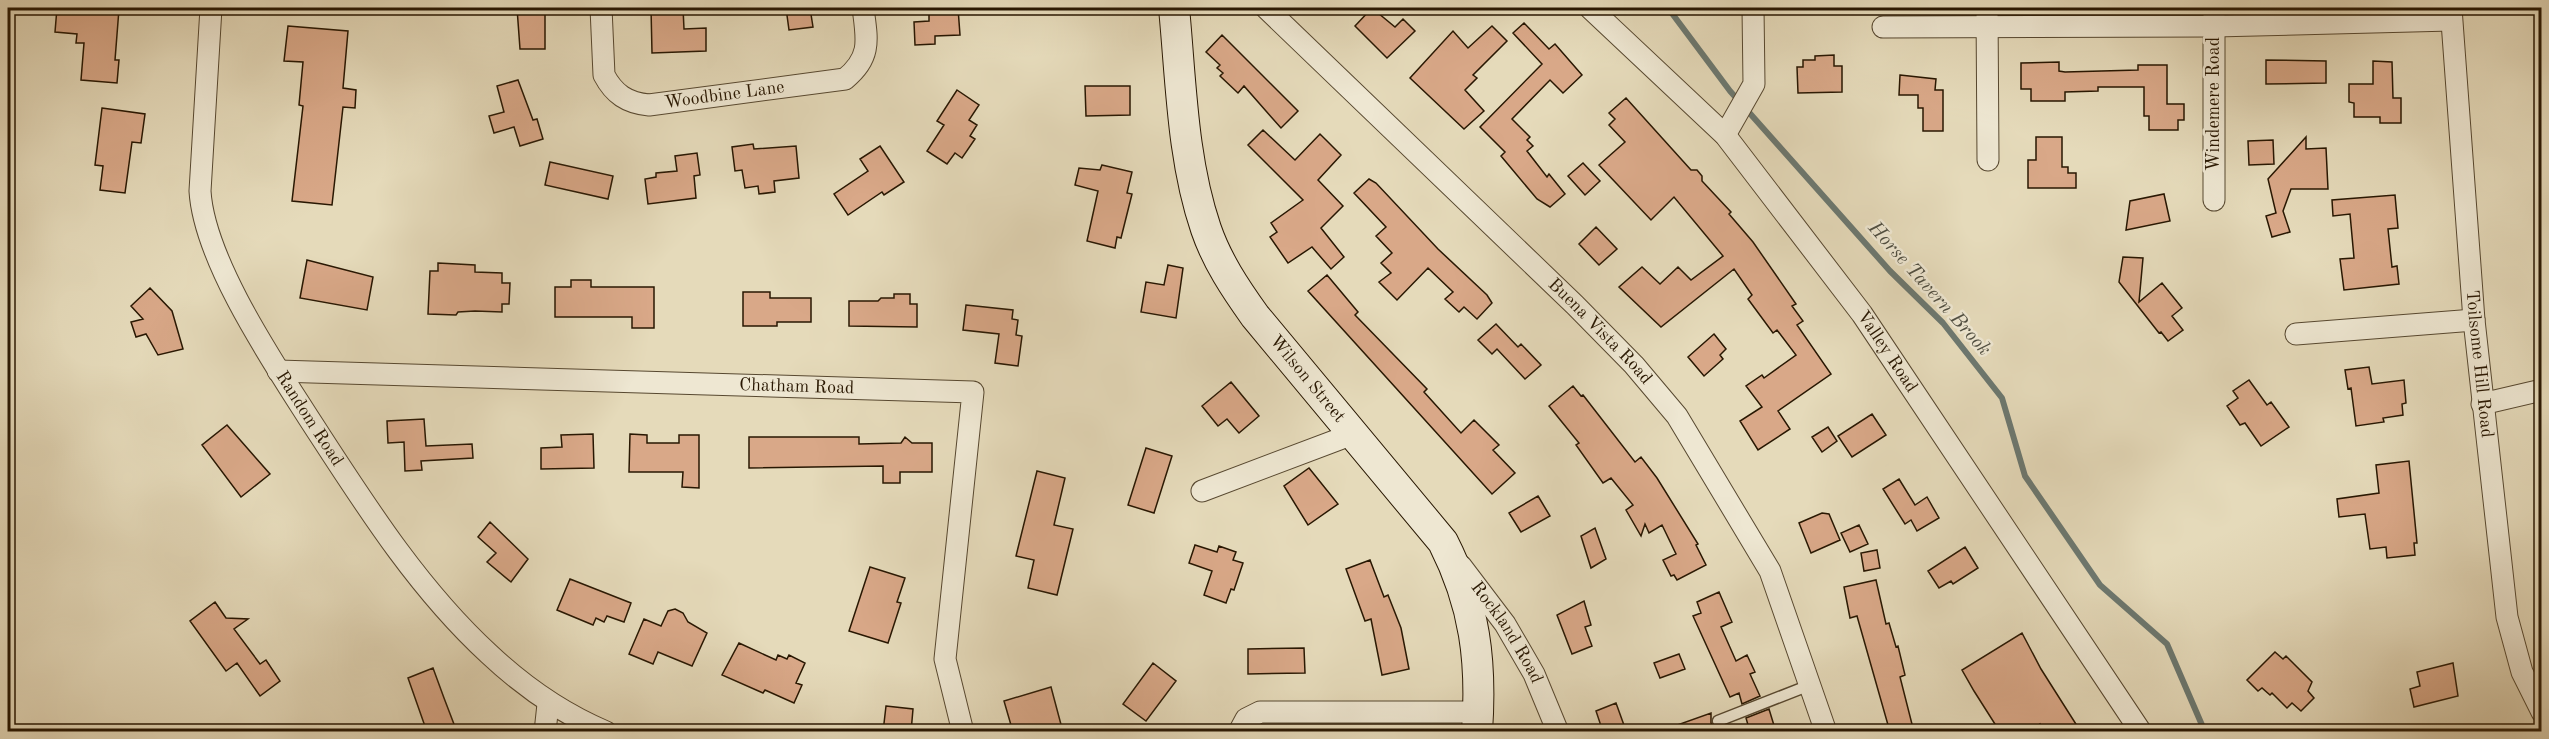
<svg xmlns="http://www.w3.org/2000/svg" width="2549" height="739" font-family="'Old Standard TT',serif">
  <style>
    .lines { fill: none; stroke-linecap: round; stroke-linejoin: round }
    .stream { stroke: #6c7870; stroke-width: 6 }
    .building { fill: #d9a888; stroke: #281702; stroke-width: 1.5 }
    .service-casing { stroke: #574830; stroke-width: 13 }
    .minor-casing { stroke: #574830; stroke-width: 23 }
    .secondary-casing { stroke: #281702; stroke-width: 32 }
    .service { stroke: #eee7d2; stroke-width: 10 }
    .minor { stroke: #eee7d2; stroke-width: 21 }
    .secondary { stroke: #eee7d2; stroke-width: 30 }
    .labels { text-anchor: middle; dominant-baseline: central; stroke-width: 5; stroke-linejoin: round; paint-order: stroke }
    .street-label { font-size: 18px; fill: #281702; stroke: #eee7d2 }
    .water-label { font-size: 20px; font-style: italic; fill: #504f42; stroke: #eee7d2 }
  </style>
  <rect width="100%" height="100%" fill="#e5daba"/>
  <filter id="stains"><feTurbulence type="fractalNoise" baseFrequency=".00333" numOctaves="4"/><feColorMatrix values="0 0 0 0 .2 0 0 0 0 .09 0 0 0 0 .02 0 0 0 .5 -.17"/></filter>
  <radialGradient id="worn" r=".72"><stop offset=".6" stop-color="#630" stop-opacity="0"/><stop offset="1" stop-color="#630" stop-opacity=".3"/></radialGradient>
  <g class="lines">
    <path class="stream" d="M1668,8L1730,91L1890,271L1943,323L2002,398L2025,476L2100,585L2167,644L2205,732"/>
  </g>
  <path class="building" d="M57,8L119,9L115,60H119L117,83L81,80L84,43H76L77,34L55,32Z
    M517,8H545V49H520Z
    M651,8H683L684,29L706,28V51L652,53Z
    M786,8H810L813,27L789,30Z
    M929,8H958L960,35L935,36V44L915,45L914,22L929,21Z
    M1372,8L1395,27L1403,19L1415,31L1387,58L1355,26Z
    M1524,23L1549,49L1555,44L1582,75L1563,93L1550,80L1512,119L1530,137L1527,140L1533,146L1527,151L1547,177L1549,174L1565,194L1550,207L1537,199L1501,156L1505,152L1480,127L1542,64L1513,33Z
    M288,26L348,31L343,88L356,90L355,108L343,107L332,205L292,201L303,106L299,105L303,62L284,61Z
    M1492,26L1507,41L1473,75L1477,78L1465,90L1484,111L1464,129L1410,78L1453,31L1468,48Z
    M1222,35L1298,111L1281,128L1244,86L1238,93L1220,76L1223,73L1217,68L1220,65L1206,52Z
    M1834,55V66H1842V92L1798,93L1797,67H1803V60H1815V56Z
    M2266,60L2326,61V83L2266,84Z
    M2373,61L2392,62L2393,98H2401V123H2380V117H2354V103L2349,102V84H2373Z
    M2059,62V71L2065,72L2138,70V65H2167V104H2184V120H2178V130H2149V116H2144V87H2098V91L2065,92V101H2031V89H2021V63Z
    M1900,75L1936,79L1935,90H1943V131H1923V108H1918V95H1899Z
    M518,80L533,120L537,119L543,139L520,146L514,127L494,133L489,116L504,112L497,86Z
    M1085,86H1130V115L1086,116Z
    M957,90L979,105L969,120L977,125L970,136L975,139L962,158L955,153L947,164L927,151L944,125L937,121Z
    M1626,98L1691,170H1697L1702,176V181L1731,212L1729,214L1753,242L1796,304L1792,306L1803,321L1797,325L1831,374L1778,411L1790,429L1758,450L1740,421L1762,407L1746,386L1762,375L1764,378L1796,355L1777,330L1773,333L1748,299L1752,295L1734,269L1661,327L1619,287L1642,267L1660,284L1678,267L1691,280L1723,256L1674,197L1651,220L1599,165L1625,142L1609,125L1615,119L1609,113Z
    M102,108L145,114L141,143L132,142L125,193L100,190L103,166L95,165Z
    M1263,130L1295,160L1320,134L1341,155L1318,180L1343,206L1321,228L1344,257L1331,269L1312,247L1288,263L1270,237L1277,232L1271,223L1303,200L1248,145Z
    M2036,137H2062V167H2068V173H2076V188H2028V160H2036Z
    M2306,137V149L2326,148L2328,189H2291L2283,211L2290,232L2272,237L2266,216L2276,213L2268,179Z
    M2273,140L2274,164L2249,165L2248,141Z
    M753,144L754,149L796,146L799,178L774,181L775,192L759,194L758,186L745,188L742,170L735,171L732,147Z
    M880,146L904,182L884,195L882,192L848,215L834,194L868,171L860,159Z
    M697,153L700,175L694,176L696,198L648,204L645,179L656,177V173L677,171L675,156Z
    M550,162L613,176L608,199L545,185Z
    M1583,163L1600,181L1585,195L1568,176Z
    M1102,165L1132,172L1127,193L1132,194L1121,238L1117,237L1115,248L1087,241L1098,191L1075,185L1079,168L1100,170Z
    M1369,179L1376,183L1438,249L1487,295L1492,303L1477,319L1464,307L1459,312L1445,299L1453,292L1428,268L1397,300L1379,282L1391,273L1381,263L1392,253L1376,236L1386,227L1354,193Z
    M2164,194L2170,221L2126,230L2130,201Z
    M2395,195L2398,228L2388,229L2392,267L2397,266L2399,284L2344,290L2340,259L2354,258L2350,214L2333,216L2332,200Z
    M1596,227L1617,249L1599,265L1579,244Z
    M2123,257L2143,258L2139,302L2162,283L2182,308L2172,316L2183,330L2168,341L2161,332L2159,333L2119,282Z
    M307,260L373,277L367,310L300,298Z
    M438,263L475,265V272L502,273V283H510L509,304H502V312L475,311L458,312L456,315L428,314L430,271H438Z
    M1168,265L1183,268L1176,318L1141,312L1146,282L1164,285Z
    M1327,275L1358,312L1355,315L1427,389L1424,392L1461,433L1474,420L1499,445L1493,450L1515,473L1492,494L1308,291Z
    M571,280H591V287H654V328H632V317H555V287H571Z
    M150,288L172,311L183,349L158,355L146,334L136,337L131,322L143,319L131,306Z
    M743,292H770V298H811V322H777V326H743Z
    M894,294H910V304H917V327L849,326V301H878L881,298H894Z
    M966,305L1013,310L1012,319L1018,320L1016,335L1022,336L1018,366L995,363L999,334L963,330Z
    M1496,324L1518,347L1521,344L1541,365L1525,379L1497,349L1492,354L1478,340Z
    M1714,334L1726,349L1720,355L1723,359L1704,376L1688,357Z
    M2369,367L2372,384L2404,380L2406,403L2402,404L2403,415L2383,418L2384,422L2356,426L2351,388L2348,389L2345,370Z
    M2249,380L2267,405L2271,402L2289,427L2261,446L2245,423L2240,425L2227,406L2238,398L2233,391Z
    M1231,382L1259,416L1239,433L1227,419L1218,426L1202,406Z
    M1573,386L1581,396L1583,395L1635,462L1641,457L1657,478L1698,544L1696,545L1706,565L1677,580L1674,575L1671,576L1663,560L1676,554L1662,525L1649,533L1645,524L1641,536L1626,510L1633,505L1611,478L1603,483L1576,445L1579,443L1549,406Z
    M1872,414L1886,435L1852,457L1838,436Z
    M424,419L426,446L472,444L473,458L421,461L422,470L405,471L404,442L388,443L387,421Z
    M227,425L270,474L241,497L202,445Z
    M1828,427L1837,441L1822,452L1812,437Z
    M593,434L594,468L541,469V448L562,447L561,435Z
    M630,434L647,435V443H679V435H699V488L682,487L683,472H629Z
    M749,437H859V444L901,443L905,437L912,443H932V472H900V483H883V466L749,468Z
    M1146,448L1172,456L1154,513L1128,505Z
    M2409,461L2417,543H2414L2415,555L2387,558L2386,547L2370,549L2365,514L2339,517L2337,499L2379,493L2376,465Z
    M1309,468L1338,504L1308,525L1284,486Z
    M1037,471L1065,478L1054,525L1073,529L1057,595L1028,588L1034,560L1016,556Z
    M1899,479L1915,505L1927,497L1939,518L1917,531L1911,520L1905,524L1883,489Z
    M1538,496L1550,516L1521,532L1509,513Z
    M1822,513L1829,514L1840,540L1811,553L1799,523Z
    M490,522L528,559L511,582L487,562L496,553L478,537Z
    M1859,525L1868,544L1850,552L1841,533Z
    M1595,528L1606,559L1591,568L1581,536Z
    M1195,545L1217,552L1219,546L1236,552L1233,560L1243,563L1234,590L1231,589L1226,603L1204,595L1212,571L1189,563Z
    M1965,547L1978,568L1953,584L1951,581L1939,588L1928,571Z
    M1877,550L1880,568L1864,571L1861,553Z
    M1370,560L1384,597L1388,595L1401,628L1409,669L1382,675L1371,619L1365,621L1346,569Z
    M870,567L905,578L897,602L901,603L888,643L849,631Z
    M570,579L631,603L624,622L607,616L604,622L596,618L593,625L557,610Z
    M1876,580L1886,624L1889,623L1896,647L1898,646L1905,675L1900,677L1914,732H1890L1857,616L1850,618L1844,587Z
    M1719,592L1732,622L1721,627L1736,661L1747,655L1755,672L1750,674L1760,696L1742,704L1739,693L1730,697L1693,616L1701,613L1697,602Z
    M1584,601L1591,625L1585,627L1592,646L1572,654L1557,615Z
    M215,602L226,618L248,619L234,629L260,664L266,660L280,681L260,696L237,663L226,671L190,621Z
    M675,609L683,613L688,622L707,633L692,666L658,652L653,664L629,654L644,619L661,626L668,611Z
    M2022,633L2041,669L2081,732H2044L2040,724L2030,732H2000L1974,691L1962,670Z
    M739,643L776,660L778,655L787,659L789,655L805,663L796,683L802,685L794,703L765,690L763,693L722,675Z
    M1304,648L1305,673L1248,674V649Z
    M2275,652L2283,659L2286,656L2312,682L2308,691L2314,698L2301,711L2292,703L2287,708L2272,693L2270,695L2262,688L2258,691L2247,680Z
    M1679,654L1685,669L1660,678L1654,663Z
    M1153,663L1176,681L1146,721L1123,704Z
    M2453,663L2458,696L2414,707L2410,689L2420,686L2417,672Z
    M433,668L444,698L457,732H427L408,678Z
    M1051,687L1063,732H1013L1004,701Z
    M1616,703L1625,728L1603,732L1596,711Z
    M886,706L913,709L911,732H883Z
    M1769,709L1776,732H1750L1746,718Z
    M1711,713V723L1717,732H1666V729Z"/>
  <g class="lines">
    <defs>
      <path id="service" d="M1718,721L1810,685"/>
      <g id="minor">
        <path id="s1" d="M211,8L200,191C204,259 271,359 308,417C362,500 416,587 489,654C524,687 561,713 606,732"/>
        <path id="s2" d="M601,8L604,75C614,94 627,103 649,105L845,79C872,57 867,39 863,8"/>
        <path id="s3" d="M1266,8L1575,305L1634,365L1677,416L1770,571L1826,732"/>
        <path id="s4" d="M1590,8L1725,135L1862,314L2141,732"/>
        <path d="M1987,8L1988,160"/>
        <path id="s5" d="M2451,8L2474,320L2507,617L2522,672L2542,712"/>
        <path d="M1883,27L2215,26L2451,20"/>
        <path d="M1725,135L1754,84L1753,8"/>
        <path d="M2214,200V8"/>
        <path d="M2296,334L2474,320"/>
        <path id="s6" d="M278,371L973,392L945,659L963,732"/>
        <path d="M2482,404L2542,390"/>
        <path d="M1202,491L1353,434"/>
        <path id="s7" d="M1461,566L1505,624L1534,674L1558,732"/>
        <path d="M545,732L548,704"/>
        <path d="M1239,732L1246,719L1260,712H1479"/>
      </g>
      <g id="secondary">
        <path id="s8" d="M1174,8C1181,80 1182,159 1206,229C1217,261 1235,288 1255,316L1443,542C1475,605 1482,661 1477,732"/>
      </g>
    </defs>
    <use href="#service" class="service-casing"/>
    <use href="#minor" class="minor-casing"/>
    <use href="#secondary" class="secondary-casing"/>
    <use href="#service" class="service"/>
    <use href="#minor" class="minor"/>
    <use href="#secondary" class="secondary"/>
  </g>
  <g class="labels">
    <g class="street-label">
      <text stroke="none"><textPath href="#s2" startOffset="200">Woodbine Lane</textPath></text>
      <text transform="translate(2214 104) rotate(-90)">Windemere Road</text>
      <text stroke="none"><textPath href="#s3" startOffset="465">Buena Vista Road</textPath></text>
      <text stroke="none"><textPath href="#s4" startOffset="456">Valley Road</textPath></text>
      <text stroke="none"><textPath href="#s5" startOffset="357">Toilsome Hill Road</textPath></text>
      <text stroke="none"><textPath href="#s8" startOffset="406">Wilson Street</textPath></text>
      <text stroke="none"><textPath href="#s6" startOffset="519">Chatham Road</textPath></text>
      <text stroke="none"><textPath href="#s1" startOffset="438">Random Road</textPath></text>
      <text stroke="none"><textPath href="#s7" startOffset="81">Rockland Road</textPath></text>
    </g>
    <g class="water-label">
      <text transform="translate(1929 289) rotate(48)">Horse Tavern Brook</text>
    </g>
  </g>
  <rect width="2549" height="739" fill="none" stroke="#e5daba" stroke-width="30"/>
  <rect x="9" y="9" width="2531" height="721" fill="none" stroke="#281702" stroke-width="3"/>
  <rect x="15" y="15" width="2519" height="709" fill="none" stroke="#281702" stroke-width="1.5"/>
  <rect width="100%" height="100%" filter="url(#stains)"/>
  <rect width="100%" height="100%" fill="url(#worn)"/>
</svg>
